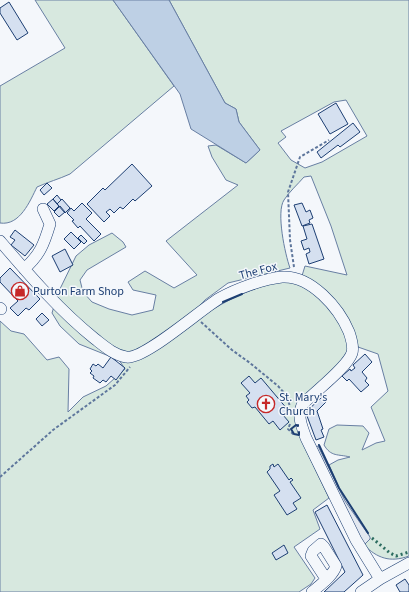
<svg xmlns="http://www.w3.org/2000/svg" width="409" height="592" font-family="'Source Sans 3',sans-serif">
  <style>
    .green { fill: #d7e8df; stroke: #687fa3; fill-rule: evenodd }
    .parking { fill: #e3e8f0; stroke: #687fa3 }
    .water { fill: #bed0e5; stroke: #687fa3 }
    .building { fill: #d5e0f0; stroke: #1d3f73 }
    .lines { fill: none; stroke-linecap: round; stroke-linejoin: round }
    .minor-casing { stroke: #1d3f73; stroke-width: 12 }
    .path { stroke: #5e769c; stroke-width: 2; stroke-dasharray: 3 2; stroke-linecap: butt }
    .minor { stroke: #f4f7fb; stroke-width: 11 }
    .hedge { stroke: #2c6c60; stroke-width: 3; stroke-dasharray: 2 3; stroke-linecap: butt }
    .wall { stroke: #1d3f73; stroke-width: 2 }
    .labels { text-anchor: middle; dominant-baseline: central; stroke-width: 3; stroke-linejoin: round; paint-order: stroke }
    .street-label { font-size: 12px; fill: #1d3f73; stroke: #f4f7fb }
    .poi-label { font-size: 12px; fill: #1d3f73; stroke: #f4f7fb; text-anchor: start }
  </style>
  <rect width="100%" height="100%" fill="#f4f7fb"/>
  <path class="green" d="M35,0H113L174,86L70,174C59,179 48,182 37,187C30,201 20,226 0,223V86L65,48Z
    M169,0H409V556C390,563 377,558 364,545L370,539L368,533L339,488L329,465L338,460L350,457C338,454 331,457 324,445L329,429L337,425L363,426L369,433L362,450L376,443L385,441L371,407L388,391L378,354L358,347C347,312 332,298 301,279L305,266L347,275L331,226L311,176L304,177C298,184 289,192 284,200C276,212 285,254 290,268L228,283L205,300L168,340C178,335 188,326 198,319C218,305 239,294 263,286C269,285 275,282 281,281C308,276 358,327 348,354C342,368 308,394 296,406L297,427L299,435L329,498L313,510L320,529L294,547L315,578L311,584L299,592H0V321L11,331L24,334L47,360L59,357L69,369L68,412L83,397L106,386L125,369L119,360L79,344L60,326L52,313L58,293L76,256L89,245L112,233L123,242L126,247L87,270L80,280L83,292L92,302L109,309L132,315L153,310L156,295L133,290L128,282L145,271L174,288L197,275L166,241L238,185L226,180L212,157L208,146L216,145L246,163L260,150L239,122L236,109L225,103ZM346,100L367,136L322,162L305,168L291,160L278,143L286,137L281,131L334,102Z"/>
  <path class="parking" d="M318,446L345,501L370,537V539L364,545L316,447Z"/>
  <path class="water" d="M113,0H169L225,103L236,109L239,122L260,150L246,163L191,129L180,94Z"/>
  <path class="building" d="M9,2L28,33L17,40L0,13V8Z
    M336,103L348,124L330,134L318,114Z
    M353,123L360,132L340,147L338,145L321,158L317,152Z
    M132,164L152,186L135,201L133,199L123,209L120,207L114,213L110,209L106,212L110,216L104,222L87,204L103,188L105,190Z
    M47,183L52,188L44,195L40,190Z
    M57,195L61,200L57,204L53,199Z
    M53,199L59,206L54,211L47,204Z
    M62,199L70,208L65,213L57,204Z
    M82,203L92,213L86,219L101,234L94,241L80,226L78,228L72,221L74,220L67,213L71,208L74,211Z
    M302,203L306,212L310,210L313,218L309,220L310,223L302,226L294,205Z
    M60,206L65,212L59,217L54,212Z
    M312,224L324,259L309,264L306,254L310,252L309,248L304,250L301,241L307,239L303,226Z
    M15,230L34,245L25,256L11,245L15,240L10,237Z
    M71,232L81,242L74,249L64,239Z
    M81,235L87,241L84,244L78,238Z
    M65,249L73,265L60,272L52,256Z
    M10,268L40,299L29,310L26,308L18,316L10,308L18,301L0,282V278Z
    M42,313L49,320L42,326L36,319Z
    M365,354L372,362L362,372L367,378L365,381L369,385L361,392L349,379L347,381L342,376L350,369L351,371L355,368L353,365Z
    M111,357L125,368L116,380L111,376L106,382L103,380L100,383L93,378L94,376L90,373L92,371L90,369L93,364L96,366L98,364L103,368Z
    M249,376L255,383L261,378L288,410L283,415L289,422L280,430L273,421L269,424L255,407L252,408L247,402L249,400L246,396L250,393L241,383Z
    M322,397L326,402L317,411L323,429L321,430L324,437L316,440L307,416L308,410Z
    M273,464L274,467L278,464L289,480L291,478L293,480L290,482L301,498L293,503L297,509L287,515L274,495L280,491L267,472L270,469V466Z
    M327,505L363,575L344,592H324L345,572L315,512Z
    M284,545L288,553L276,560L272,553Z
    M405,579L409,585V592H400L396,585Z"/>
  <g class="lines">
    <defs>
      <path id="minor" d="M0,241C30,276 59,310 95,339C104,346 114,355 126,357C143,361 201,309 220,298C236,289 263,279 282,277C311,275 339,308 349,332C351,338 354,346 352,353C347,368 314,392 302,405C297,416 302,427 306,438L356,540L380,579
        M24,269C40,255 44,244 50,224L43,209
        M0,308L1,309
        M312,592C320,585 333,576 336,566L324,547L321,544L313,551L311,556L326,579
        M361,592L380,579L409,563"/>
    </defs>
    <use href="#minor" class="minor-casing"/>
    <path class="path" d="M294,267L290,240L288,192L300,157L329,140
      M201,322L232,350L250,363L278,386L287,396L290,407
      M290,424L288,429L294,435
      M0,477L53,430L115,385L130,367"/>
    <use href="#minor" class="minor"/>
    <path class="hedge" d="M372,538L390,553L396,556L409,552"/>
    <path class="wall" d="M223,302L242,294
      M298,425V426L296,425L291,429L294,434L299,435V432
      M319,445L339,488L368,533"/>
  </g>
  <defs>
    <symbol id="shop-ring" viewBox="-11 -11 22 22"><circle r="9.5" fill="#f4f7fb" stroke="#c62828" stroke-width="1.5"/><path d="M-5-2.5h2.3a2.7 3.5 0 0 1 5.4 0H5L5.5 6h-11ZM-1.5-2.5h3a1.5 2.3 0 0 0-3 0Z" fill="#c62828"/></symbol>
    <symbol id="church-ring" viewBox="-11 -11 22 22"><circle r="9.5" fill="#f4f7fb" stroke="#c62828" stroke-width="1.5"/><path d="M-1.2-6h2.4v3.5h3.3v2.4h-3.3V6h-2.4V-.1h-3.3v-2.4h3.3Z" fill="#c62828"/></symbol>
  </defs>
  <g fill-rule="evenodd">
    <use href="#shop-ring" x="10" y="281" width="20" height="20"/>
    <use href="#church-ring" x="256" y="394" width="20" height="20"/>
  </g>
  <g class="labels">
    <g class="street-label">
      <text transform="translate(258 271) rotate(-15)">The Fox</text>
    </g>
    <g class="poi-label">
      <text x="33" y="291">Purton Farm Shop</text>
      <text x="279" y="397">St. Mary's<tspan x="279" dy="14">Church</tspan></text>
    </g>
  </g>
</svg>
